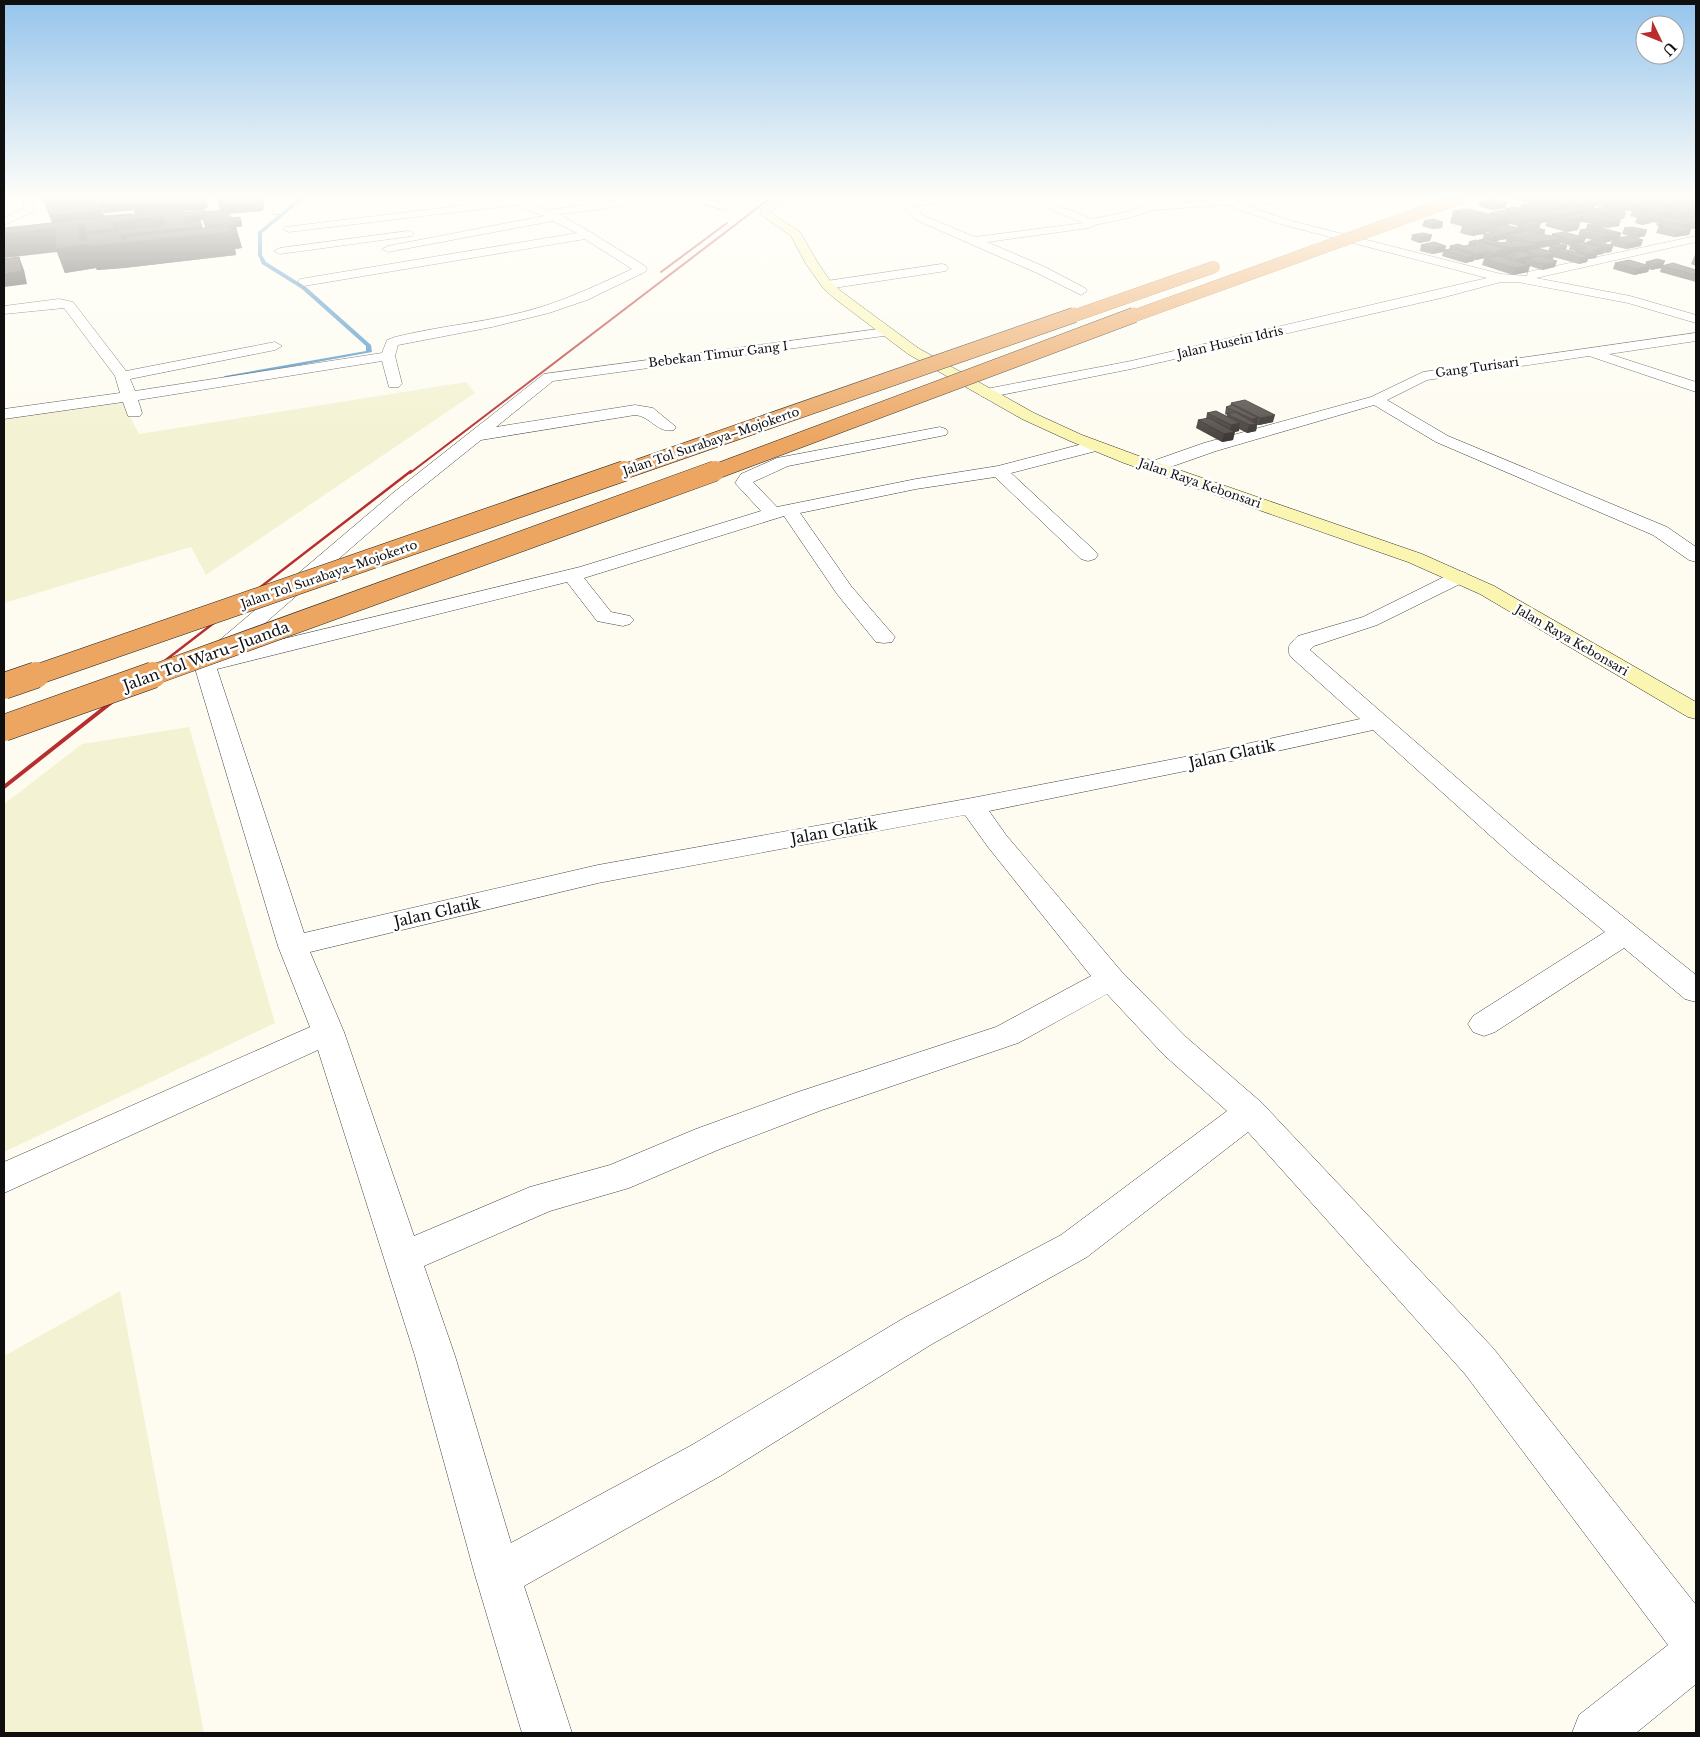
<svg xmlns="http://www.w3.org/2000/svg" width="1700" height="1737" font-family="'Libre Baskerville',serif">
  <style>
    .farmland { fill: #f3f2d2 }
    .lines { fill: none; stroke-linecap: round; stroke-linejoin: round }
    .stream { fill: #448dc6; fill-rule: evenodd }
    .street-casing { stroke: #424242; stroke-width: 1 }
    .secondary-casing { stroke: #313131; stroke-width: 1 }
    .street { fill: #fff; fill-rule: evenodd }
    .secondary { fill: #faf5b0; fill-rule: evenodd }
    .rail-far2 { stroke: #b82e30; stroke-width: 2 }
    .rail-far1 { stroke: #b82e30; stroke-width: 2.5 }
    .rail { stroke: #b82e30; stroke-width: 4 }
    .highway-bridge-far3-casing { stroke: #202020; stroke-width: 12; stroke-linecap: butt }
    .highway-bridge-far2-casing { stroke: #202020; stroke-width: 16; stroke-linecap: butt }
    .highway-bridge-far1-casing { stroke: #202020; stroke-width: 21; stroke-linecap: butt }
    .highway-bridge-casing { stroke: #202020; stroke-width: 27; stroke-linecap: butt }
    .highway-bridge-far3 { stroke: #eca662; stroke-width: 12 }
    .highway-bridge-far2 { stroke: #eca662; stroke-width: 15 }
    .highway-bridge-far1 { stroke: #eca662; stroke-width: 20 }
    .highway-bridge { stroke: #eca662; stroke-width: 26 }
    .wall { fill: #4b4541; fill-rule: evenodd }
    .shaded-wall { fill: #3d3835; fill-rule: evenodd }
    .building { fill: #57504c; stroke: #3d3835; fill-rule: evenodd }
    .labels { text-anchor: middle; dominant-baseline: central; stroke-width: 5; stroke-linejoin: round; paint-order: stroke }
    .far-street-label { font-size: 12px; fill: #0f0f0f; stroke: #fff }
    .street-label { font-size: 15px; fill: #0f0f0f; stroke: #fff }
  </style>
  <rect width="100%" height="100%" fill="#fefcf1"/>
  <path class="farmland" d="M466,382L475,393L206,575L191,547L4,603V419L122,401L139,434Z
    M189,727L275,1023L4,1152V804L82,744Z
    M120,1291L204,1733H4V1356Z"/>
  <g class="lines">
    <path class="stream" d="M302,196H307L262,233V255L266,262L306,287L371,345L372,352L223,379L222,378L225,376L366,351V346L302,289L262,264L258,255V232Z"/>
    <defs>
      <path id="street" d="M24,196H34L33,212L4,225V218L24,208Z
        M287,196H298L281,214H273L272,212L273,210Z
        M639,196H663L658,199L597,210L559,214L592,233L645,266L647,269L645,272L587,300L549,313L492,327L398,345L395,356L402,384L399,387H389L382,361L138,400L142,413L140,416H128L123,402L4,419V409L120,393L115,376L64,308L4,314V306L59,299L73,302L126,371L275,342L282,346L275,350L130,379L135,391L382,353L387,340L395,337C443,325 493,322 541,307C573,297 602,283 632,269L585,239L304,286L298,282L300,279L577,233L553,221L388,252L382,249L388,246L544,216L516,205L289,232L283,229L285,227L517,199L547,210L597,204Z
        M678,196H696L728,205L729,207L724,210Z
        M950,196H996L991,199L912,206L924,216L975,237L1083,223L1018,196H1033L1092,219L1122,213L1152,204L1214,200L1209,196H1223L1238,202L1282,196H1316L1311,199L1248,206L1288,220L1501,274L1527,276L1528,272L1532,271L1696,236V242L1536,278L1630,296L1696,315V323L1628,303L1518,282H1501L1441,298L1131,369L986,398L981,396L978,393L981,390L1131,361L1487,278L1280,224L1227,205L1153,210L1128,218L1095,225L1089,228L987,242L1045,267L1085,288L1087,291L1081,295L1037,273L916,220L901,206L902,202L906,201Z
        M408,231L412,232L414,234L412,236L280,254L274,251L280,248Z
        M1580,242L1584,243L1586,245L1584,247L1510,261L1504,257L1510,253Z
        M942,264L946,265L948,268L946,271L827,289L821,285L827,281Z
        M886,328L893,332L891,335L553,381L496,427L635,405L653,408L676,427L674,430C658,434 650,416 635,415L481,440L405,501L233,651L580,567L761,511L735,483L741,474L777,458L940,427L946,429L948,432L946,435L788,466L753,482L777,507L916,479L998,466L1094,441L1100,442L1102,446L1100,450L1011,473L1095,551L1098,555L1095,559L1088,561L1081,559L995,477L916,489L800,513L851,586L895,637L892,642L884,643L876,642L837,594L784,516L584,578L611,612L630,616L634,620L630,624L623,626L597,621L567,582L217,669L304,933L598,865L972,798L1200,754L1360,719L1291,657C1285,647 1291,643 1298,636L1363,617L1452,573L1459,571L1466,573L1469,577L1466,581L1377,625L1314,646L1310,650L1534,845L1696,975V1002L1685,999L1624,948L1495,1032L1484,1036L1473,1032L1468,1024L1473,1016L1605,932L1514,857L1373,730L1200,768L989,811L1006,835L1121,971L1186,1037L1262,1103L1493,1348L1696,1605V1684L1636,1733H1572L1579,1715L1668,1645L1465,1374L1248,1132L1087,1257L932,1344L722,1475L524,1586L572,1733H522L475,1575L415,1356L318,1050L4,1193V1162L310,1027L278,946L194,665L197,660L207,658L205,655L208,650L393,493L544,374ZM965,815L988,847L1091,976L996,1027L798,1092L696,1129L610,1165L530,1187L414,1236L344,1032L310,952L598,883ZM1107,994L1164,1055L1227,1111L1061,1235L904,1318L692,1445L511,1543L455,1356L424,1266L550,1211L629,1188L720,1149L822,1110L1018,1043Z
        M1696,333V341L1609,354L1696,382V392L1589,356L1427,380L1387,400L1448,436L1667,527L1696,547V562L1689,560L1653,535L1436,442L1374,405L1216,451L1159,471L1153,472L1147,471L1144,467L1147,463L1204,443L1371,397L1423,372Z"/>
      <path id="secondary" d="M778,196H790L771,213L800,232L818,263L831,282L842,292L918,348L1034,413L1082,435L1136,455L1422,554L1494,586L1696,702V719L1688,717L1480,594L1408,562L1124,463L1070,441L1022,419L908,354L834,298L823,288L806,264L791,236L760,214L762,209Z"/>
    </defs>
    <use href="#street" class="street-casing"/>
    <use href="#secondary" class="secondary-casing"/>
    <use href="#street" class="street"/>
    <use href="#secondary" class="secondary"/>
    <path class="rail-far2" d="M661,272L727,223
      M410,473L773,196"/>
    <path class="rail-far1" d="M145,676L411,471"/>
    <path class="rail" d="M4,787L146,675"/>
    <defs>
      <path id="highway-bridge-far3" d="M1071,317L1214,267
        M1131,317L1466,196"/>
      <path id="highway-bridge-far2" d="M620,473L1074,315
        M712,473L1134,315"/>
      <path id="highway-bridge-far1" d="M33,676L624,471
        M150,676L715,471"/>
      <path id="highway-bridge" d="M4,686L36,675
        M4,728L153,675"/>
    </defs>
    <use href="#highway-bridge-far3" class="highway-bridge-far3-casing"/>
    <use href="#highway-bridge-far2" class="highway-bridge-far2-casing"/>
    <use href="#highway-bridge-far1" class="highway-bridge-far1-casing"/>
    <use href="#highway-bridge" class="highway-bridge-casing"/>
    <use href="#highway-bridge-far3" class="highway-bridge-far3"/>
    <use href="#highway-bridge-far2" class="highway-bridge-far2"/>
    <use href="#highway-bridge-far1" class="highway-bridge-far1"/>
    <use href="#highway-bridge" class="highway-bridge"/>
  </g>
  <path class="wall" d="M47,196H93L101,208L97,196H205H204L208,208L183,211L182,210L183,212H191L204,209L205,212L220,210L218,203L234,197V196H262L264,201L263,211L228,214L231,218L240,217L242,223V227H236L242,248L235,249L236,255L124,268L97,270L96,268L65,273L57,252L52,223L43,199L48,198ZM102,210L104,213L133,210L135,214L104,216ZM203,220L205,228L203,229L197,221Z
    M1510,196H1583L1592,198L1593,197L1599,196H1696V229H1690H1691L1689,235L1674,237L1656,233L1659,226L1656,225L1657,223L1652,222L1651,223L1642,225L1635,223L1637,218L1630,216L1632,211H1625V212L1624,213H1626L1624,219H1616L1619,226L1606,228L1603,227V228L1621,233L1620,238L1641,246L1626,249L1613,246L1611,252L1604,253L1603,254L1597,255L1596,258L1588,259L1587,262L1579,264L1553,257V259H1551L1555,267L1542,270L1530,266L1528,272L1513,275L1482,265L1484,259H1486L1485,258L1476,260H1474V261L1465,263L1442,256L1443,252L1432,254L1420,251L1421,245L1446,246L1445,250L1449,249L1450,246H1468L1469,242L1479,241V240H1482L1484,234L1489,233V232L1472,236L1460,233L1462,227H1464L1450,223L1453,211L1489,214L1490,213L1505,211V209H1520L1521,205L1531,203L1509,198ZM1631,198L1630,202V201L1625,200ZM1598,205L1602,206L1605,205L1604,208L1594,209L1595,206H1598ZM1547,222L1545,226L1566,232L1578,230L1576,223L1582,222L1592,224L1587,225L1586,229L1580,230L1578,236L1552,234V236L1544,235L1545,230L1539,228L1541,223ZM1509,224L1518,226L1517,228L1506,226L1509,225ZM1585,238L1604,243L1611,241L1612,240L1610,245L1587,242L1586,243L1584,242ZM1506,239V241L1508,242L1501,243L1496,241ZM1560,243L1570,246L1569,250L1575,251V252L1566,250L1567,246L1560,244ZM1557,245L1550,246L1548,251L1537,248Z
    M1480,201L1505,208L1492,210L1478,206Z
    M1424,221L1443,222L1442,228L1432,229L1422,226Z
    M1632,227L1645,236L1637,238L1622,234L1624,228Z
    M1412,235H1432L1430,241L1419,243L1411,240Z
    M1696,252V266L1691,264Z
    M1646,262L1663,266L1696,270V282L1660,272L1661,268L1651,270L1649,269L1648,272L1634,275L1613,269L1615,263L1645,265Z
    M1231,403L1273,422L1259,425H1257L1256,431L1247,433L1239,429V431L1234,432L1233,440L1222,442L1196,428L1198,420L1206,419L1207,413L1227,416V415L1225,414L1226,407L1230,406Z"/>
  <path class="shaded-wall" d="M102,196H148L151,205L180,202L184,216L194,212L201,215L203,220L197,221L198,223L202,226L205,234H209L207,226L240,217L242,227H236L242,248L235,249L236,255L124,268L97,270L96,268L65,273L57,252L4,258V234L55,228L58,233L51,216L102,210L106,221L139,219L135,207L130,201L133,210L104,213L99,197ZM163,216L183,228L167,230Z
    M177,196H205L191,199L205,197L208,208L183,211L180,200Z
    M260,196H262L264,201L263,211L221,214L218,203Z
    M1561,196L1559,202L1545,203L1544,204L1539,205L1541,200Z
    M1622,196H1632L1631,198L1609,201L1608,205L1602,206L1604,200L1622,197Z
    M1670,196L1668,201L1674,200L1671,208L1667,207L1665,212L1659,213L1663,202L1659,197Z
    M1696,197V202L1683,207L1685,201L1692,200L1693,198Z
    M1600,200L1598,206H1595L1594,211L1590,210L1589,212L1585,213L1587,207L1578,205L1577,209L1563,208L1562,211L1557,212L1559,206Z
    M1630,201L1628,205L1622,204L1620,208L1616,207L1617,203Z
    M1507,202L1505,208L1492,210L1494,204Z
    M1642,204L1640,208L1634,207L1633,211H1629L1631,206Z
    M1555,207L1554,212H1546L1545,214L1537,215L1539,210Z
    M1627,207L1625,212L1617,213L1619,208Z
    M1657,207L1655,212L1646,210L1645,212H1648L1647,215L1643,214L1642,218H1640L1643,209Z
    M1586,210L1584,215L1575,217L1577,211Z
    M1673,210L1671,216L1668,215L1666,221L1659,220L1660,218L1658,217L1659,213Z
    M1529,211L1527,217L1519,215V213Z
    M1574,212L1572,218H1558L1557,220L1555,221L1557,215Z
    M1688,215L1686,221L1675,223L1677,217Z
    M1553,216L1551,221H1547V222L1541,223L1539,229L1529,228L1530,225L1534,224L1535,219Z
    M1584,216L1582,222L1565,225L1567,220Z
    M1504,218L1510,220L1509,225L1491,228L1489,232H1486L1489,221Z
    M1653,218L1651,223L1642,225L1645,219Z
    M1528,220L1527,224L1523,223L1522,226H1519L1521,221Z
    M1621,220L1619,226L1606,228L1609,222Z
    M1443,222L1442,228L1432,229L1434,224Z
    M1696,222L1694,228L1682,231L1691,229L1689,235L1674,237L1676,231H1680L1683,225Z
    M1580,224L1578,230L1566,232L1568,226Z
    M1604,225L1602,231L1593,227Z
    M1487,228L1485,234L1472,236L1473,230Z
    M1524,229L1522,235H1507L1506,239L1491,242L1493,236Z
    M1545,230L1544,236L1537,237L1539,231Z
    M1647,230L1645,236L1637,238L1639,232Z
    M1621,233L1619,239L1613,240L1615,234Z
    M1432,235L1430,241L1419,243L1421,237Z
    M1613,235L1611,241L1604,243L1606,237Z
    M1562,238L1560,244L1537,248L1536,251H1525L1524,252L1511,253V254H1506L1508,248L1532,246L1533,243Z
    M1586,238L1583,244H1572L1573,240Z
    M1643,240L1641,246L1626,249L1628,244Z
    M1446,246L1445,251L1444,250L1443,252L1432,254L1434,248Z
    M1567,246L1565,252L1556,251L1557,248Z
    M1613,246L1611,252L1605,253L1607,247Z
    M1605,248L1603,254L1597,255L1596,258L1588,259L1587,262L1579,264L1581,258L1588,256L1589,254L1593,250Z
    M1506,249L1504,255L1500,256L1499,258L1491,260L1493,254L1497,251Z
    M1487,252L1485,258L1476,260L1478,254Z
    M1555,253L1553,259L1540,262L1542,256Z
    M1475,255L1474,261L1465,263L1467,257Z
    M1533,255L1532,260L1527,259L1526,263L1516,265L1518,259Z
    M19,257L24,270L27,284L4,287V274Z
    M1557,261L1555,267L1542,270L1544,264Z
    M1665,261L1663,266H1662L1661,268L1651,270L1654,264Z
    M1530,265L1528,272L1513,275L1515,268Z
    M1650,266L1648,272L1634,275L1637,269Z
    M1275,415L1273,422L1259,425L1260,418Z
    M1258,418L1256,431L1247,433L1249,425H1251L1252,419Z
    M1240,423L1239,431L1230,433L1231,425Z
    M1235,432L1233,440L1222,442L1224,434Z"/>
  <path class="building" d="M47,196H64L49,198Z
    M64,196H93L102,210L51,216L43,199Z
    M151,196H175L180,202L135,207L130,201L153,198Z
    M177,196H204L205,197L180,200Z
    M234,196H260V200L218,203L219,198L234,197Z
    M1527,196H1561L1541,200Z
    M1571,196H1583L1600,200L1559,206L1545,203L1569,199L1566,198L1574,197Z
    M1599,196H1619L1622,197L1604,200L1593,197Z
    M1638,196H1660L1659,197L1674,200L1663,202Z
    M1670,196H1679L1694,200L1685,201L1669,198Z
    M1493,199L1507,202L1494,204L1480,201Z
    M1622,199L1630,201L1617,203L1609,201Z
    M1537,202L1555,207L1539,210L1521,205Z
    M1633,202L1642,204L1631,206L1622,204Z
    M1696,202V204L1684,206L1682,210L1681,211L1667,207Z
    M1613,203L1627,207L1619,208L1605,205Z
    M1587,204L1595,206L1587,207L1578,205Z
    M1696,204V209L1684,206Z
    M1647,205L1657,207L1643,209L1634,207Z
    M1572,206L1586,210L1577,211L1563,208Z
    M1515,207L1529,211L1519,213L1505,209Z
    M1603,207L1626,213H1603L1590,210Z
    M1660,207L1673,210L1659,213L1646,210Z
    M204,209L203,212H201L202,215H195L194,212H191L192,210Z
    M1468,209L1504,218L1489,221L1453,211Z
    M1562,209L1574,212L1557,215L1546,212Z
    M1638,209L1648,212L1642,213L1632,211Z
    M176,210L178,215H183L186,222L200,221L202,226L121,235L122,239H125V237L224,226L222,224L207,226L201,212L226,210L236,225L227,226L230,232L115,244L88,246V244L56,249L55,228L4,234V228ZM163,216L166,225L86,234L87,240H80L78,225H84L85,232L114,229L113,222Z
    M1503,210L1514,213L1507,214L1528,220L1521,221L1490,213Z
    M1538,211L1553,216L1535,219L1518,215Z
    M177,212H194L192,216H184L183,215H178Z
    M1586,212L1621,220L1609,222L1584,216L1567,220L1558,218Z
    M1651,212L1667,216L1660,218L1644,214Z
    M1679,213L1688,215L1677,217L1668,215Z
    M131,214L101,218L103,216Z
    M1495,216H1496L1510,220L1503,221L1504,218Z
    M1645,216L1653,218L1645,219L1637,217Z
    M240,217V221L233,222L231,218Z
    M1670,217L1679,219L1692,217L1696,218V222L1683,225L1658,219Z
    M1433,219L1443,222L1434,224L1424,221Z
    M1558,219L1580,224L1568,226L1547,221Z
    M1533,221L1541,223L1530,225L1523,223Z
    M1598,223L1604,225L1593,227L1587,225Z
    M1667,223L1691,229L1676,231L1658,227L1664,226L1659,225Z
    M1524,224L1545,230L1539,231L1518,225Z
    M1475,225L1487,228L1473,230L1462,227Z
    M1504,225L1524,229L1493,236L1484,234L1500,231L1491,228Z
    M1597,227L1621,233L1615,234L1591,228Z
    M1632,227L1647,230L1639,232L1624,228Z
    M1587,229L1613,235L1606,237L1580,230Z
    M1525,231L1562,238L1533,243L1507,235Z
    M1564,232L1586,238L1573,240L1552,234Z
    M1423,233L1432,235L1421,237L1412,235Z
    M1629,236L1643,240L1628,244L1612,239Z
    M1486,239L1501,243L1519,240L1538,245L1508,248L1479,240Z
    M1476,240L1506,249L1497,251L1501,252L1493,254L1487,252L1478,254L1450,246L1458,244L1464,246L1476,244L1469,242Z
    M1593,240L1613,246L1607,247L1587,242Z
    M1434,242L1446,246L1434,248L1421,245Z
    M1582,242L1605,248L1593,250L1598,252L1589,254L1576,250L1586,248L1571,244Z
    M1560,244L1567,246L1557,248L1550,246Z
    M1538,248L1555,253L1542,256L1525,251Z
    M1452,249L1475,255L1467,257L1444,250Z
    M1563,249L1589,256L1581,258L1555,250Z
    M1519,251L1533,255L1518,259L1503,255L1510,254L1518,256L1511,253Z
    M1499,256L1530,265L1515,268L1484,259Z
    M1540,256L1557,261L1544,264L1527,259Z
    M19,257L22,271L4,274V259Z
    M1657,259L1665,261L1654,264L1646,262Z
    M1629,260L1650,266L1637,269L1615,263Z
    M1673,263L1696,270V275L1662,266Z
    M1245,400L1275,415L1260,418L1231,403Z
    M1232,405L1258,418L1252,419L1226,407Z
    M1216,411L1240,423L1231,425L1207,413Z
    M1235,412L1257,424L1249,425L1227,414Z
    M1209,418L1235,432L1224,434L1198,420Z"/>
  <linearGradient id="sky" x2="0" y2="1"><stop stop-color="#95c4ec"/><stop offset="0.45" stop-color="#fffef9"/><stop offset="1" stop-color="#fffef9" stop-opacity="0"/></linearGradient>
  <rect width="1700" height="439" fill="url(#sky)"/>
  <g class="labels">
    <g class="far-street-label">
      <text transform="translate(1230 342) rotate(-13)">Jalan Husein Idris</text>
      <text transform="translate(718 354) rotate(-7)">Bebekan Timur Gang I</text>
      <text transform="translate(1477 367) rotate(-8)">Gang Turisari</text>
      <text transform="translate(711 441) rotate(-19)">Jalan Tol Surabaya–Mojokerto</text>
      <text transform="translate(1200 483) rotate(19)">Jalan Raya Kebonsari</text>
      <text transform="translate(329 574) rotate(-19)">Jalan Tol Surabaya–Mojokerto</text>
      <text transform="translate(1572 640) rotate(30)">Jalan Raya Kebonsari</text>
    </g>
    <g class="street-label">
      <text transform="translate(206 656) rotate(-20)">Jalan Tol Waru–Juanda</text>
      <text transform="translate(1232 754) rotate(-12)">Jalan Glatik</text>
      <text transform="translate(834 831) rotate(-10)">Jalan Glatik</text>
      <text transform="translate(437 912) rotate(-13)">Jalan Glatik</text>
    </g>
  </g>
  <rect width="1700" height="1737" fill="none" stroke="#0f0f0f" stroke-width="10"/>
  <g transform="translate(1660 40) rotate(133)"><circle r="24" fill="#ffffff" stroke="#9f9f9f"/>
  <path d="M0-4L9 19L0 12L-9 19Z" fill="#b82e30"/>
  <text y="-8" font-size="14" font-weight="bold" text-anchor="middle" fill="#0f0f0f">U</text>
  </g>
</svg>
